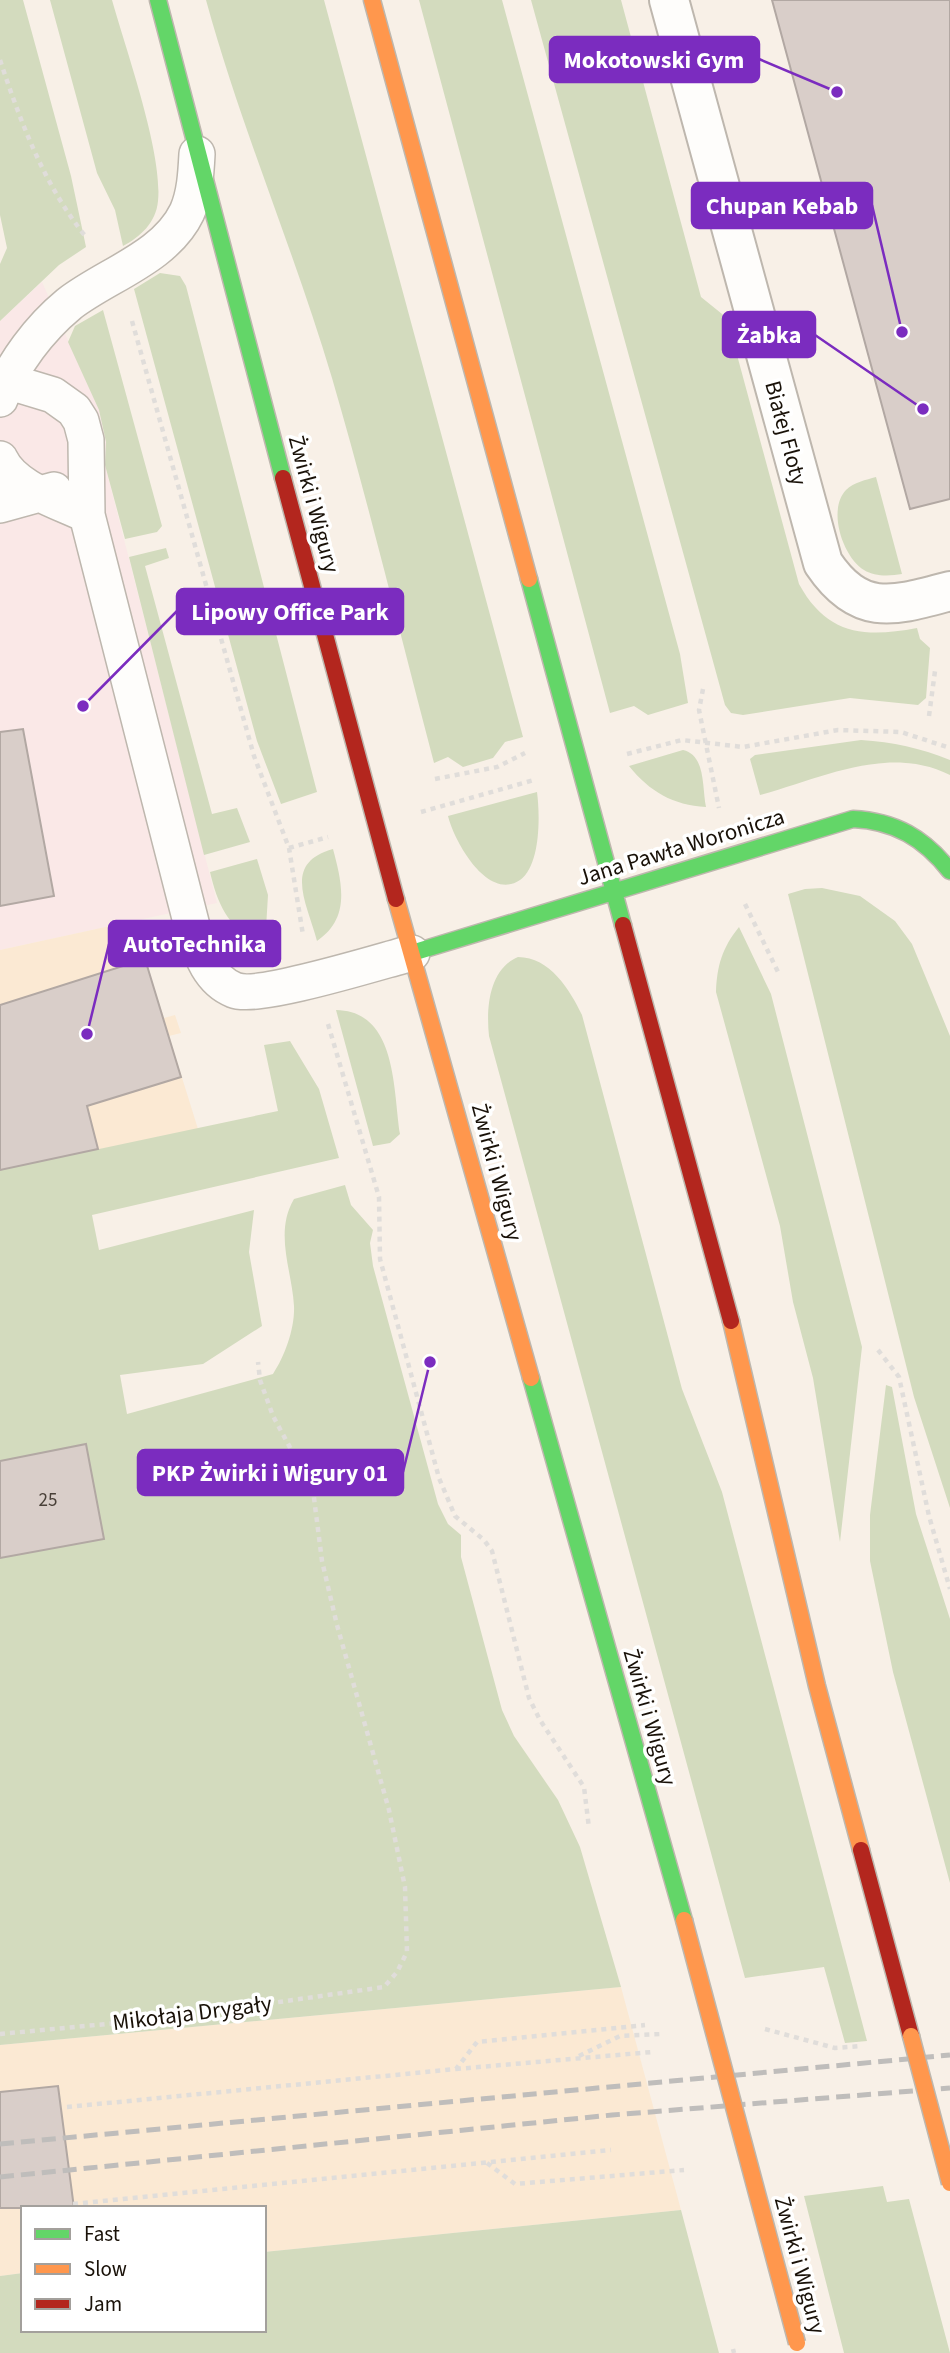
<svg xmlns="http://www.w3.org/2000/svg" width="950" height="2353" font-family="'Source Sans 3',sans-serif">
  <style>
    .commercial { fill: #fae8e7 }
    .built { fill: #fbe9d3 }
    .green { fill: #d3dbbe }
    .building { fill: #d9cec9; stroke: #b2a8a3; stroke-width: 2 }
    .lines { fill: none; stroke-linecap: round; stroke-linejoin: round }
    .lane-casing { stroke: #beb7ae; stroke-width: 38 }
    .street-casing { stroke: #beb7ae; stroke-width: 42 }
    .fast-casing { stroke: #beb7ae; stroke-width: 19 }
    .slow-casing { stroke: #beb7ae; stroke-width: 19 }
    .jam-casing { stroke: #beb7ae; stroke-width: 19 }
    .path { stroke: #e0ddda; stroke-width: 4.5; stroke-dasharray: 5 5; stroke-linecap: butt }
    .lane { stroke: #fefdfb; stroke-width: 35 }
    .street { stroke: #fefdfb; stroke-width: 38 }
    .fast { stroke: #63d668; stroke-width: 16 }
    .slow { stroke: #ff974d; stroke-width: 16 }
    .jam { stroke: #b3261e; stroke-width: 16 }
    .rail { stroke: #bfbdbb; stroke-width: 5; stroke-dasharray: 14 7; stroke-linecap: butt }
    .slow-bridge-casing { stroke: #beb7ae; stroke-width: 19; stroke-linecap: butt }
    .slow-bridge { stroke: #ff974d; stroke-width: 16 }
    .labels { text-anchor: middle; dominant-baseline: central; stroke-width: 7; stroke-linejoin: round; paint-order: stroke }
    .number-label { font-size: 19px; fill: #494038 }
    .street-label { font-size: 23px; fill: #191108; stroke: #fff }
    .leader { fill: none; stroke: #7b2cbf; stroke-width: 2.5 }
    .callout-dot { fill: #7b2cbf; stroke: #fff; stroke-width: 2.5 }
    .callout { fill: #7b2cbf; stroke: #7b2cbf; stroke-width: 2.5 }
    .callout-label { font-size: 24px; text-anchor: middle; font-weight: bold; fill: #fff }
  </style>
  <rect width="100%" height="100%" fill="#f8f0e7"/>
  <path class="commercial" d="M42,282L99,410L106,442L105,465L217,903L0,950V321Z"/>
  <path class="built" d="M133,921L164,1018L175,1015L181,1033L169,1036L198,1129L0,1170V950Z
    M621,1987L681,2210L264,2252V2208H23V2273L0,2276V2045Z"/>
  <path class="green" d="M0,0H23L71,176L86,247L59,265L0,321V264L7,248L0,215Z
    M50,0H112C126,50 163,153 158,201C156,223 140,237 123,246L115,210L97,173Z
    M206,0H324L523,737L505,742L493,758L463,767L448,757L434,763C400,634 369,505 332,378C294,250 241,128 206,0Z
    M419,0H502L680,654L688,703L648,715L634,706L610,713Z
    M531,0H621L701,297L727,318L799,584C827,635 864,638 917,628L920,639L930,648L926,698L918,705L850,698L743,715L731,713L725,705Z
    M160,273L180,276L186,286L317,792L281,804L257,741L134,289Z
    M103,310L162,526L157,532L125,539L105,465L106,442L99,410L68,342L75,326Z
    M876,477L902,574C890,576 875,577 864,570C843,557 827,510 846,490C854,482 866,480 876,477Z
    M166,548L169,558L145,566L212,814L237,808L250,842L204,855L129,557Z
    M861,740C893,742 920,748 950,760V775C889,744 822,778 760,795L750,759L755,755Z
    M683,750C706,755 702,788 706,807C673,805 650,792 629,766Z
    M537,792C540,814 541,865 520,880C488,902 454,841 448,816Z
    M333,849C342,883 351,918 317,941C307,903 282,863 333,849Z
    M257,859L268,895L265,945C230,932 218,906 210,872Z
    M822,888L860,896L895,921L912,944L950,1036V1508L914,1397L788,894L805,889Z
    M739,927L771,994L862,1347L840,1542L813,1378L793,1302L780,1226L716,992C717,966 722,948 739,927Z
    M518,957C550,957 570,990 582,1015L682,1389L722,1492L867,2041L845,2043L824,1967L745,1978L489,1036C486,1008 489,969 518,957Z
    M336,1010C397,1011 393,1089 400,1134L390,1143L373,1146Z
    M290,1041L319,1089L339,1158L92,1215L99,1250L254,1210L249,1252L262,1326L203,1364L120,1375L127,1414L273,1374C285,1356 295,1328 294,1306C292,1270 274,1233 294,1199L345,1185L351,1205L373,1230L370,1243L373,1266L438,1504L448,1524L461,1535V1557L502,1710L514,1736L558,1800L580,1847L621,1987L0,2045V1170L278,1111L264,1045Z
    M886,1385L892,1387L916,1514L950,1619V1883L893,1672L870,1561V1515Z
    M883,2186L887,2202L909,2199L950,2353H844L804,2196Z
    M681,2210L719,2353H0V2276L23,2273V2330H264V2252Z"/>
  <path class="building" d="M772,0H950V499L910,509Z
    M23,729L54,896L0,906V732Z
    M145,959L181,1077L87,1106L98,1149L0,1170V1005Z
    M86,1444L104,1539L0,1558V1461Z
    M58,2086L74,2208H0V2092Z"/>
  <g class="lines">
    <defs>
      <path id="lane" d="M0,379L53,395L74,410L81,421L86,440L87,515L193,930C201,954 209,980 234,990C258,1000 381,961 412,953
        M0,399C12,364 40,328 69,304C106,275 165,258 187,212C195,194 196,173 197,154
        M0,459C14,489 59,501 87,515
        M0,505L54,490"/>
      <path id="street" d="M669,0L823,563C860,618 894,606 950,591"/>
      <path id="fast" d="M158,0L283,478
        M529,579L623,925
        M412,953L853,819C895,821 924,838 950,871
        M531,1378L684,1920"/>
      <path id="slow" d="M372,0L529,579
        M396,899L531,1378
        M731,1321L817,1686L861,1850"/>
      <path id="jam" d="M283,478L396,899
        M623,925L731,1321
        M861,1850L911,2036"/>
    </defs>
    <use href="#lane" class="lane-casing"/>
    <use href="#street" class="street-casing"/>
    <use href="#fast" class="fast-casing"/>
    <use href="#slow" class="slow-casing"/>
    <use href="#jam" class="jam-casing"/>
    <path class="path" d="M0,60C21,123 44,185 86,237
      M132,321L254,756L289,848L303,935
      M703,689L699,710L719,808
      M929,716L935,671
      M627,754L682,740L743,747L838,730L901,732L950,748
      M435,779L497,767L525,753
      M421,812L534,780
      M289,848L328,837
      M745,904L779,974
      M328,1024L379,1197L380,1259L439,1478L455,1516L484,1540L492,1551L529,1698L540,1720L584,1787L589,1828
      M878,1350L899,1377L929,1516L950,1589
      M765,2029L835,2048L862,2046
      M0,2034L160,2019L384,1987L397,1972L407,1952L405,1887L389,1810L337,1625L322,1561L313,1490L273,1416L260,1380L258,1362
      M579,2056L620,2036L662,2034
      M456,2069L652,2052
      M67,2107L456,2069L477,2042L645,2025
      M487,2163L515,2184L684,2170
      M73,2204L611,2150
      M733,2349L734,2353"/>
    <use href="#lane" class="lane"/>
    <use href="#street" class="street"/>
    <use href="#fast" class="fast"/>
    <use href="#slow" class="slow"/>
    <use href="#jam" class="jam"/>
    <path class="rail" d="M0,2144L950,2055
      M0,2177L612,2115L950,2088"/>
    <defs>
      <path id="slow-bridge" d="M684,1920L797,2343
        M911,2036L950,2183"/>
    </defs>
    <use href="#slow-bridge" class="slow-bridge-casing"/>
    <use href="#slow-bridge" class="slow-bridge"/>
  </g>
  <g class="labels">
    <g class="number-label">
      <text x="48" y="1500">25</text>
    </g>
    <g class="street-label">
      <text transform="translate(786 433) rotate(75)">Białej Floty</text>
      <text transform="translate(314 504) rotate(75)">Żwirki i Wigury</text>
      <text transform="translate(681 847) rotate(-17)">Jana Pawła Woronicza</text>
      <text transform="translate(497 1172) rotate(75)">Żwirki i Wigury</text>
      <text transform="translate(650 1717) rotate(74)">Żwirki i Wigury</text>
      <text transform="translate(192 2013) rotate(-7)">Mikołaja Drygały</text>
      <text transform="translate(800 2265) rotate(75)">Żwirki i Wigury</text>
    </g>
  </g>
  <path class="leader" d="M837 92L759 59M902 332L872 205M923 409L815 335M83 706L177 611M87 1034L109 944M430 1362L403 1472"/>
  <g class="callout-dot">
    <circle cx="837" cy="92" r="7"/>
    <circle cx="902" cy="332" r="7"/>
    <circle cx="923" cy="409" r="7"/>
    <circle cx="83" cy="706" r="7"/>
    <circle cx="87" cy="1034" r="7"/>
    <circle cx="430" cy="1362" r="7"/>
  </g>
  <g class="callout">
    <rect x="550" y="37" width="209" height="45" rx="7"/>
    <rect x="692" y="183" width="180" height="45" rx="7"/>
    <rect x="723" y="312" width="92" height="45" rx="7"/>
    <rect x="177" y="589" width="226" height="45" rx="7"/>
    <rect x="109" y="921" width="171" height="45" rx="7"/>
    <rect x="138" y="1450" width="265" height="45" rx="7"/>
  </g>
  <g class="callout-label">
    <text x="654" y="68">Mokotowski Gym</text>
    <text x="782" y="214">Chupan Kebab</text>
    <text x="769" y="343">Żabka</text>
    <text x="290" y="620">Lipowy Office Park</text>
    <text x="195" y="952">AutoTechnika</text>
    <text x="270" y="1481">PKP Żwirki i Wigury 01</text>
  </g>
  <rect x="21" y="2206" width="245" height="126" fill="#ffffff" stroke="#a3a09c" stroke-width="2"/>
  <rect x="35" y="2229" width="35" height="10" fill="#63d668" stroke="#a3a09c" stroke-width="2"/>
  <text x="84" y="2241" font-size="21" fill="#191108">Fast</text>
  <rect x="35" y="2264" width="35" height="10" fill="#ff974d" stroke="#a3a09c" stroke-width="2"/>
  <text x="84" y="2276" font-size="21" fill="#191108">Slow</text>
  <rect x="35" y="2299" width="35" height="10" fill="#b3261e" stroke="#a3a09c" stroke-width="2"/>
  <text x="84" y="2311" font-size="21" fill="#191108">Jam</text>
</svg>
